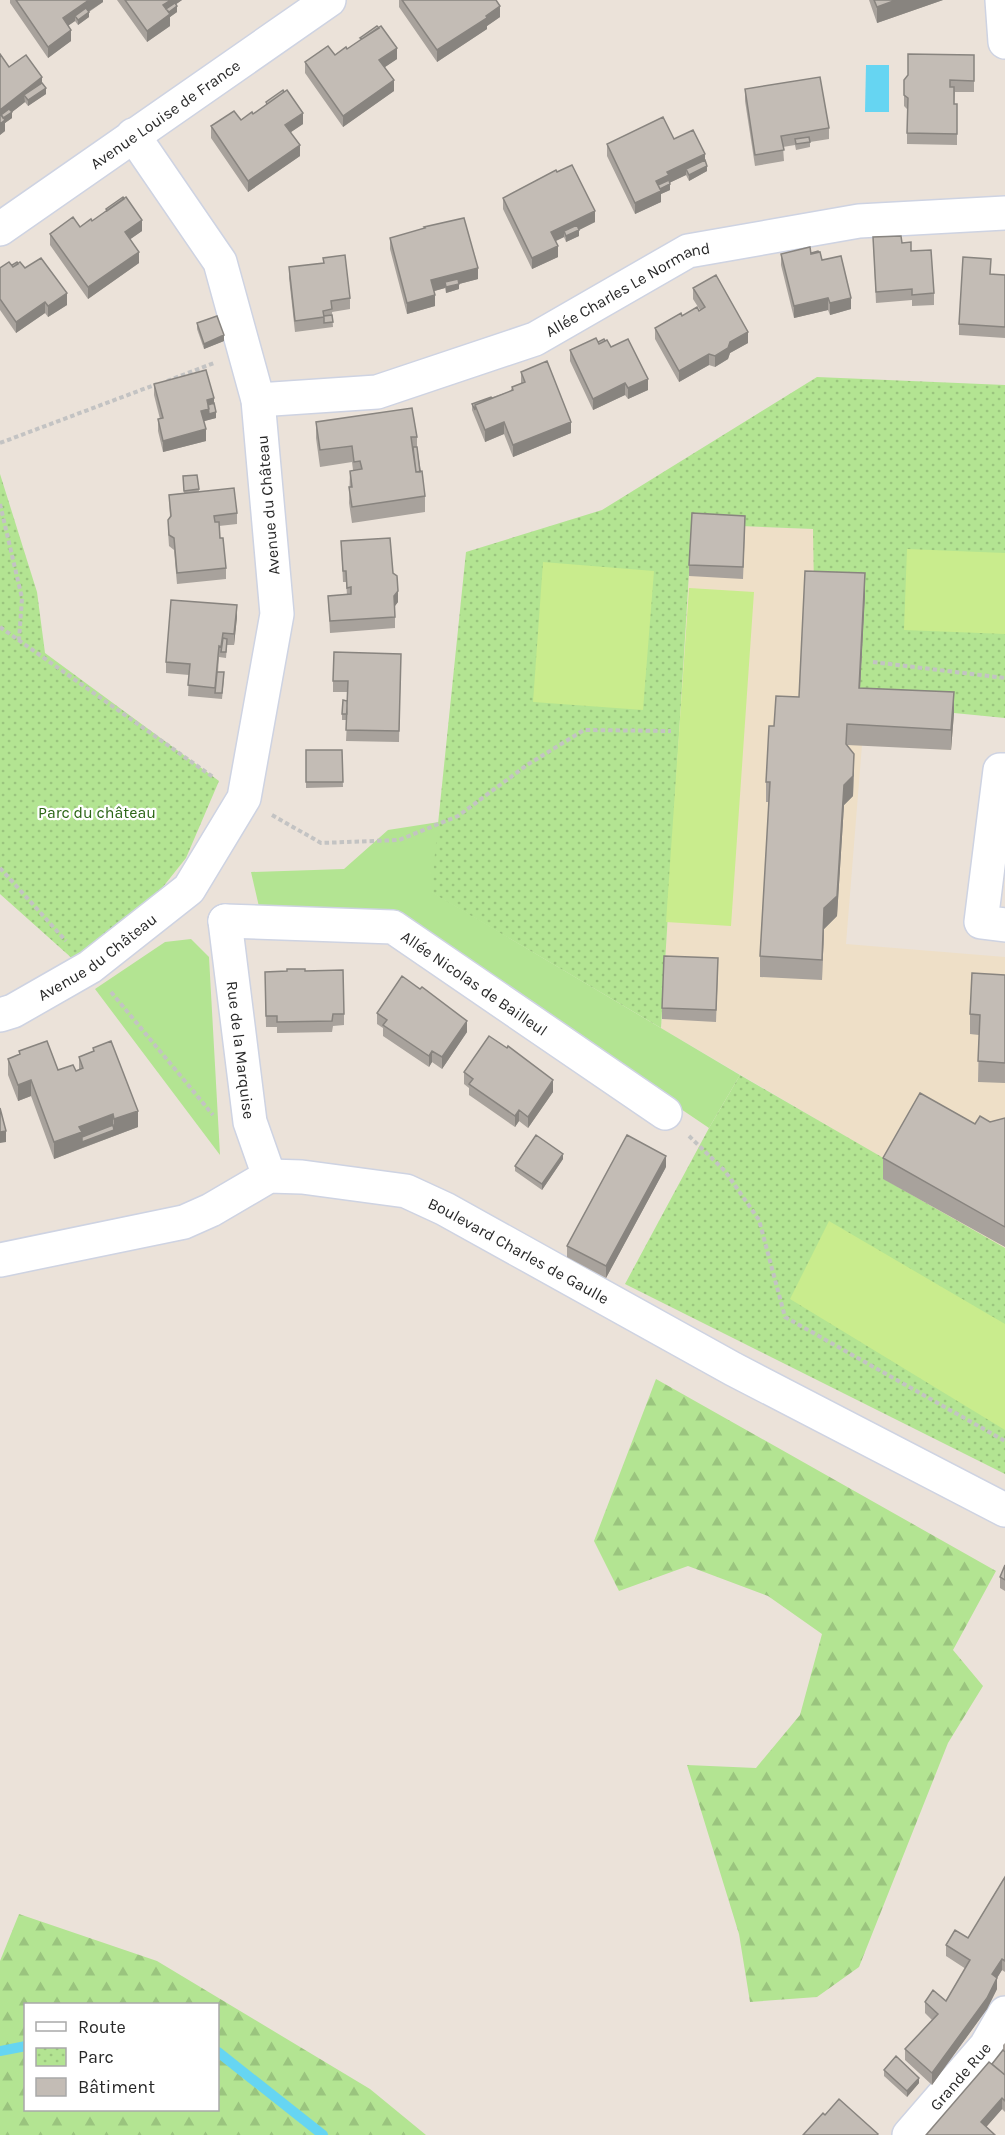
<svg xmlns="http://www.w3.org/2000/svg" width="1005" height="2135" font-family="Karla,sans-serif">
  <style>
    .education { fill: #eedfc7 }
    .grass { fill: #b3e492 }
    .forest { fill: url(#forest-firs); fill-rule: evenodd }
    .park { fill: url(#park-dots) }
    .pitch { fill: #c9ec8d }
    .water { fill: #66d5f2 }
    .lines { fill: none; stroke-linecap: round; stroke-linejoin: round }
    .stream { stroke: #66d5f2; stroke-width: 10 }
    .minor-casing { stroke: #ced3e2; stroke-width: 36 }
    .path { stroke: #c3c3c3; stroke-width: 4; stroke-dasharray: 4.5 3; stroke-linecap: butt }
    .minor { stroke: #fff; stroke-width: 33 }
    .wall { fill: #a8a29c }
    .shaded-wall { fill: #88847f }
    .building { fill: #c3bcb5; stroke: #88847f; stroke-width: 1.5 }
    .labels { text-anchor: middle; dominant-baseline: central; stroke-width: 4.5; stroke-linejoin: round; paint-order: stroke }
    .street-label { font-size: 16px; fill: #282828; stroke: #fff }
    .park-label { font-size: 16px; fill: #2c6617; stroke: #fff }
  </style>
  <defs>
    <pattern id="forest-firs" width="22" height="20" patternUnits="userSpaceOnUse" patternTransform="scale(1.5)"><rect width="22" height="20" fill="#b3e492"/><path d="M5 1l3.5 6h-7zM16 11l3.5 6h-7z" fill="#9ac47e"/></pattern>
    <pattern id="park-dots" width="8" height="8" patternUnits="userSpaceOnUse" patternTransform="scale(1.5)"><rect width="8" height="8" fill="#b3e492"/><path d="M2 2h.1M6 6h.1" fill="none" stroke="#9ac47e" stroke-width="1.8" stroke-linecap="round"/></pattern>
  </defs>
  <rect width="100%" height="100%" fill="#ebe2d9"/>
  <path class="education" d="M692,524L814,529L865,594L859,708L954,713L951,750L862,745L846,944L1005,957V1249L883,1179L891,1163L661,1028Z"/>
  <path class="grass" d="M439,822L432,892L740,1075L709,1128L393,914L260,911L251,872L344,869L388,830Z
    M191,939L209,957L220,1155L95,989L165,942Z"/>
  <path class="forest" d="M656,1379L996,1571L953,1650L983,1686L948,1743L859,1967L817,1997L750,2002L739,1934L687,1765L756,1768L800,1715L822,1634L768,1596L688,1566L619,1591L594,1541Z
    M19,1914L157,1961L370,2089L426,2135H0V1961ZM218,2004V2110H26V2004Z"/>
  <path class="park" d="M817,377L1005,385V718L954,713L859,708L814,591L813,529L692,524L661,1028L431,892L466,552L602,510Z
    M0,474L37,592L45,653L219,781L186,858L139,917L75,961L0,894Z
    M740,1075L892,1163L884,1179L1005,1248V1474L625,1284L709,1128Z"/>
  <path class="pitch" d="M907,549L1005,553V634L904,630Z
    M543,562L654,571L643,710L533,702Z
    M689,588L754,592L731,926L666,922Z
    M829,1221L1005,1324V1430L790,1299Z"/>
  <path class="water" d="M866,65H889V112H865Z"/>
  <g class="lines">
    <path class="stream" d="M0,2051L26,2046
      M218,2052L323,2135"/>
    <defs>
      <g id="minor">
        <path d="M1002,0L1005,42"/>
        <path id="s1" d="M0,229L329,0"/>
        <path id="s2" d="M258,400L377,392L535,339L688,251L859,221L1005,213"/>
        <path d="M1005,770H1000L981,922L1005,925"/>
        <path id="s3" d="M225,921L393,927L665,1113"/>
        <path id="s4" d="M225,921L250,1122L269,1176"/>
        <path id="s5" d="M0,1015L13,1011L90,967L189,889L244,798L277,614L258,400L220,262L133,135"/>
        <path id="s6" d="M0,1260L184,1222L211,1210L269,1176L302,1177L406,1191L445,1209L733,1369L1005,1510"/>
        <path id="s7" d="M909,2135L986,2046L1005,2013"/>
      </g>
    </defs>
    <use href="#minor" class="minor-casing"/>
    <path class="path" d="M167,381L214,363
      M0,443L157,384
      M0,504L22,598L19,640
      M0,627L213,777
      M873,662L1005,678
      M272,815L321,843L399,840L458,816L527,765L584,730L671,731
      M0,868L66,941
      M111,992L213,1115
      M689,1136L725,1171L759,1220L785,1317L1005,1441"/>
    <use href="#minor" class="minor"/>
  </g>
  <path class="wall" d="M10,0H103V2L89,12V17L78,25L75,21L68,26L71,41L48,58L10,3Z
    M117,0H182L176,4L177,12L170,17V26L147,42Z
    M399,0H496L500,17L487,26V29L437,62L399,7Z
    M869,0H943L877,23Z
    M360,38L397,59L385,67L394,91L343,127L305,73V62L335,55L347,49L360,40Z
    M974,55V92H955L954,104H957V145L907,144V109L904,106V80Z
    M9,67L42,83L46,94L28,106L25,102L12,112V118L5,123V131L0,135Z
    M745,89L829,128V139L810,142V147L796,150L795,145L783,147L784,161L755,166L745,101Z
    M266,102L303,124L291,132L300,156L248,192L211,138V126L241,120L253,114L266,105Z
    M674,139L705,160L707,171L689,181L686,175L669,183L670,190L661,194V202L635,214L607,156V144Z
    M557,172L595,222L579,230V236L566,242L564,237L556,241L558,257L532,269L503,209V198Z
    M106,209L142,231L130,239L139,263L88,299L50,245V234L80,227L92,221L106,212Z
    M873,237L902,242L911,251L934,293V305L912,306V300L876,303Z
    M390,238L478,279L459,284V289L446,293L445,288L434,291L435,306L407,314L390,249Z
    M811,253L822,260L851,309L830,315L828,310L794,318L781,265V254Z
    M323,258L350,298V309L332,312L333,327L295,332L289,278V267L323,263Z
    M18,264L25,268L67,305L48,317L45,313L16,333L0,310V268Z
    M991,274L1005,275V338L959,335V324Z
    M693,288L748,343L730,353L728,359L715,367L709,365L679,382L655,339V328L682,316L700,310L693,299Z
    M197,323L224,341L204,349L197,329Z
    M598,342L611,347L648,390L628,399L625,395L593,410L570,361V350Z
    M521,372L571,433L513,457L504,434L485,442L472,410V404L511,391V389L521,384Z
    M154,384L214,403L216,418L204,421L206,441L163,452L158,431V419H160L154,395Z
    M316,422L417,437V447L425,496V512L352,523L349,503L350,471L353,470L352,462L320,467L316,438Z
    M197,475L199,491L237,513V524L219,526L220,538L226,568V579L177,584L174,550L169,546L168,531V520L170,517L169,495L184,493L183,476Z
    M745,527L743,579L689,576V565Z
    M341,541L393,573L398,602L395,606V628L330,633L328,596L347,595L346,582H343Z
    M865,594L860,688L954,713L951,750L847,745L854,774L853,796L844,805L837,916L824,929L822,980L760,977V956L769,802H766V782L774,726L799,697Z
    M237,617L234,645H227L226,658L219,657L218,672L224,678L222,699L188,696L189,675L166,673V662Z
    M401,654L399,742L346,741L347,720H342V714L347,701L348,692H333V681Z
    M306,750H342L343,787L306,788Z
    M718,970L716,1022L662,1019V1008Z
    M305,971L344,1014V1025L333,1026L332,1032L277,1033V1027H266L265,972Z
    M1005,975V1083L978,1082L979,1035L970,1034V1014Z
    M377,1013L467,1032L442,1069L432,1062L429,1067L383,1036V1028L377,1024Z
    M93,1048L138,1127L54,1159L31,1096L18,1101L8,1075V1059L19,1055V1051L58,1070L76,1071L79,1070V1057L93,1052Z
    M464,1072L553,1092L528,1128L519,1121L515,1127L469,1095V1088L464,1084Z
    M1005,1118V1247L883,1179V1158L975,1124L990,1122Z
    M563,1159L542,1190L515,1171V1166Z
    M666,1167L606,1278L567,1257V1246Z
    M1005,1565V1591L1000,1588V1577Z
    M1005,1877V1972L1002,1970L997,1978V1989L987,2009L932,2085L905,2060V2049L932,2020L925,2013V2002L946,2001L966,1969L946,1956V1945L968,1938Z
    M1005,2043V2112L1002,2109L986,2127L926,2135L992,2064L1003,2050V2045Z
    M884,2070L919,2083L907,2097L884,2076Z"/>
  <path class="shaded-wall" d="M89,0H103V2L77,19L75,16V21L63,29V18Z
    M171,0H182L175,5L177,6V12L170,17V26L147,42V31L163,5Z
    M896,0H943L877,23V7Z
    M500,6V17L487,26V29L437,62V50Z
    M89,12V17L78,25V20Z
    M71,30V41L48,58V47Z
    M397,48V59L379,71V60Z
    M42,77V89L24,95L25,102L7,116L12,112V118L5,123V131L0,135V110Z
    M394,80V91L343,127V116Z
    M46,88V94L28,106V100Z
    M303,113V124L285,136V125Z
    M300,145V156L248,192V181Z
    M705,154V166L686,169V175L669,183L670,184V190L661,194V202L635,214V203L656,181L667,172Z
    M707,166V171L689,181V175Z
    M595,211V222L579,230V236L566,242V236L564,231V237L551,243V232Z
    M142,220V231L125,243V232Z
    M558,246V257L532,269V258Z
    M139,252V263L88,299V287Z
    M478,268V279L459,284V289L446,293V287L445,282V288L431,292V280Z
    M67,293V305L48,317V306Z
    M435,295V306L407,314V303Z
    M828,298V310L794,318V306Z
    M851,298V309L830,315V303Z
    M45,302V313L16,333V322Z
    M748,332V343L730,353L728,359L715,367V356L730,342Z
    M224,335V341L204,349V344Z
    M709,354V365L679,382V371Z
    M648,379V390L628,399V388Z
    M625,383V395L593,410V399Z
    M214,398V409L216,412V418L201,422V411L207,400Z
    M504,422V434L485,442V430Z
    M571,422V433L513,457V445Z
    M206,429V441L163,452V441Z
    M865,573V594L859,708V688Z
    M398,591V602L394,607V596Z
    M237,605V617L234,645V634Z
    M954,692V713L951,750V730Z
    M854,754L853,796L844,805L837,916L824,929L822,980L824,908L844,785Z
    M467,1021V1032L442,1069V1057Z
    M432,1051V1062L429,1067V1056Z
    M31,1080V1096L18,1101V1085Z
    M553,1080V1092L528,1128V1117Z
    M519,1110V1121L515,1127V1116Z
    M138,1111V1127L82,1148V1142L114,1130V1119Z
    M113,1114V1130L82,1142V1148L54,1159V1142L79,1127Z
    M6,1131V1142L0,1143V1132Z
    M563,1154V1159L542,1190V1184Z
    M666,1156V1167L606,1278V1266Z
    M1002,1959V1970L992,1986V1974Z
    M997,1978V1989L987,2009L932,2085V2073Z
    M919,2078V2083L907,2097V2091Z
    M1002,2098V2109L981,2133V2122Z"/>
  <path class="building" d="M16,0H89L63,18L71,30L48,47Z
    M125,0H171L163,5L170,14L147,31Z
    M402,0H496L500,6L486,16L487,18L437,50Z
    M874,0H896L877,7Z
    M175,3L177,6L169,12L166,9Z
    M86,8L89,12L78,20L75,16Z
    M377,26L379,28L362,39L360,38Z
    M381,26L397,48L379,60L394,80L343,116L305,62L328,46L335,55L346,47L347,49Z
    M0,54L9,67L26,55L42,77L0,110Z
    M908,54L974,55V81L950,80V87H954V104H957V134L907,133L908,98L904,95V80L908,75Z
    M820,77L829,128L781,136L784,150L755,155L745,89Z
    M42,83L46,88L28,100L24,95Z
    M283,90L284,92L267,104L266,102Z
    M287,90L303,113L285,125L300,145L248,181L211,126L234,111L241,120L252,112L253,114Z
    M9,109L12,112L3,118L1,115Z
    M0,113L5,120L0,124Z
    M663,117L674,139L693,130L705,154L667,172L669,175L656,181L661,191L635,203L607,144Z
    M809,137L810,142L796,144L795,139Z
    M705,160L707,166L689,175L686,169Z
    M572,165L595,211L551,232L558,246L532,258L503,198L556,170L557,172Z
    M669,180L670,184L660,189L658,185Z
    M123,197L124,199L107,211L106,209Z
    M126,197L142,220L125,232L139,252L88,287L50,234L73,217L80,227L91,219L92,221Z
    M464,218L478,268L431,280L435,295L407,303L390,238L425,228L424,227Z
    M577,225L579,230L566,236L564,231Z
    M901,236L902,243L911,242V251L931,250L934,293L912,295V289L876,292L873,237Z
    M810,247L811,254L820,252L822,260L841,256L851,298L830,303L828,298L794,306L781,254Z
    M818,251L819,252L811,254V253Z
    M345,255L350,298L331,301L332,309L323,311L324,317L295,321L289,267L324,263L323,258Z
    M963,257L991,259L990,274L1005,275V327L959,324Z
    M41,258L67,293L48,306L45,302L16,322L0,299V268L9,262L13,267L20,262L25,268Z
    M17,262L18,264L13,267L12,265Z
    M716,275L748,332L730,342L728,348L715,356L709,354L679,371L655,328L681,313L682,316L697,307L699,311L705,307L693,288Z
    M458,279L459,284L446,287L445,282Z
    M332,315L333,322L324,323V316Z
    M217,316L224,335L204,344L197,323Z
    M596,338L599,344L607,340L611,347L628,339L648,379L628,388L625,383L593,399L570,350Z
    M604,339L605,341L599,344L598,342Z
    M547,361L571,422L513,445L504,422L485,430L475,405L513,390L512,387L525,382L521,372Z
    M206,370L214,398L207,400L209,409L201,411L206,429L163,441L158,419L163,418L154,384Z
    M491,397L492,398L475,405V410L472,404Z
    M214,403L216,412L209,414L208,405Z
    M412,408L417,437H411L416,472L422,471L425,496L352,507L349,487H352L350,471L362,469L360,461L354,462L352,446L320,450L316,422Z
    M413,447H417L420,472H416Z
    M197,475L199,489L184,491L183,476Z
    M234,488L237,513L214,516L215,522H219L220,538H223L226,568L177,573L174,538L169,535L168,520L171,516L169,495Z
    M692,513L745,516L743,567L689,565Z
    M390,538L393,573L397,576L398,591L394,596L395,617L330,621L328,596L351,594V587L347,588L346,571H343L341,541Z
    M805,571L865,573L859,688L954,692L951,730L847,724L846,744L854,754L853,776L844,785L837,896L824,908L822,960L760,956L770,782H766L769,726H774L776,696L799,697Z
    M171,600L237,605L234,634L223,633L221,647L219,646L215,688L188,685L190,664L166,662Z
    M223,638L227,639L226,652H221Z
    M334,652L401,654L399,731L346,730L348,681H333Z
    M217,672H224L222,693H215Z
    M343,700L347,701V714H342Z
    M306,750H342L343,782H306Z
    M664,956L718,958L716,1010L662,1008Z
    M287,969H305V971L343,970L344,1014H333L332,1021L277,1022V1016H266L265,972L287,971Z
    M972,973L1005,975V1063L978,1061L980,1015L970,1014Z
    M402,976L420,989L422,987L467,1021L442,1057L432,1051L429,1056L383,1025L387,1020L377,1013Z
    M489,1036L507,1048L508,1046L553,1080L528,1117L519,1110L515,1116L469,1084L473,1079L464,1072Z
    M47,1041L58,1070L73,1065L76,1071L83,1068L79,1057L94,1051L93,1048L111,1041L138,1111L114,1119L113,1114L79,1127L82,1132L54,1142L31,1080L18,1085L8,1059L20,1054L19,1051Z
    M920,1093L975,1124L980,1116L990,1122L1005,1118V1227L883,1158Z
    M0,1108L6,1131L0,1132Z
    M113,1125L114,1130L82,1142V1137Z
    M536,1135L563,1154L542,1184L515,1166Z
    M627,1135L666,1156L606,1266L567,1246Z
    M1005,1565V1580L1000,1577Z
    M1005,1877V1961L1002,1959L992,1974L997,1978L987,1998L932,2073L905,2049L938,2014L925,2002L933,1990L946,2001L970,1960L946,1945L955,1930L968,1938Z
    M1003,2050L1005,2052V2075L992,2064Z
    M896,2056L919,2078L907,2091L884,2070Z
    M989,2062L1005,2075V2101L1002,2098L981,2122L995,2135H926Z
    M839,2099L878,2134L877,2135H803L823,2113L825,2115Z"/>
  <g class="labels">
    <g class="street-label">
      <text stroke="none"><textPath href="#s1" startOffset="201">Avenue Louise de France</textPath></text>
      <text stroke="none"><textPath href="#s2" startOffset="392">Allée Charles Le Normand</textPath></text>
      <text transform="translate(268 505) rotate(-95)">Avenue du Château</text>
      <text stroke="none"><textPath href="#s5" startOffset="114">Avenue du Château</textPath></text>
      <text stroke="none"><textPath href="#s3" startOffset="267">Allée Nicolas de Bailleul</textPath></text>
      <text stroke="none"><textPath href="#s4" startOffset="130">Rue de la Marquise</textPath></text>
      <text stroke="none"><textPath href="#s6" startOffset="550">Boulevard Charles de Gaulle</textPath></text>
      <text stroke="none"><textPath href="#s7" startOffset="78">Grande Rue</textPath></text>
    </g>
    <g class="park-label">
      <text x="97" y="812">Parc du château</text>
    </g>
  </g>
  <rect x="24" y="2003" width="195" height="108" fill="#ffffff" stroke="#a9a9a9" stroke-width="1.5"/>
  <rect x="36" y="2022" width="30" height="9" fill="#ffffff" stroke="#a9a9a9" stroke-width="1.5"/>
  <text x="78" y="2033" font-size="18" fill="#282828">Route</text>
  <rect x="36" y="2048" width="30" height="18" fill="url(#park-dots)" stroke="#a9a9a9" stroke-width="1.5"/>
  <text x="78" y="2063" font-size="18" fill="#282828">Parc</text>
  <rect x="36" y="2078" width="30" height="18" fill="#c3bcb5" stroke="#a9a9a9" stroke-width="1.5"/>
  <text x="78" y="2093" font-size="18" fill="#282828">Bâtiment</text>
</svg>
